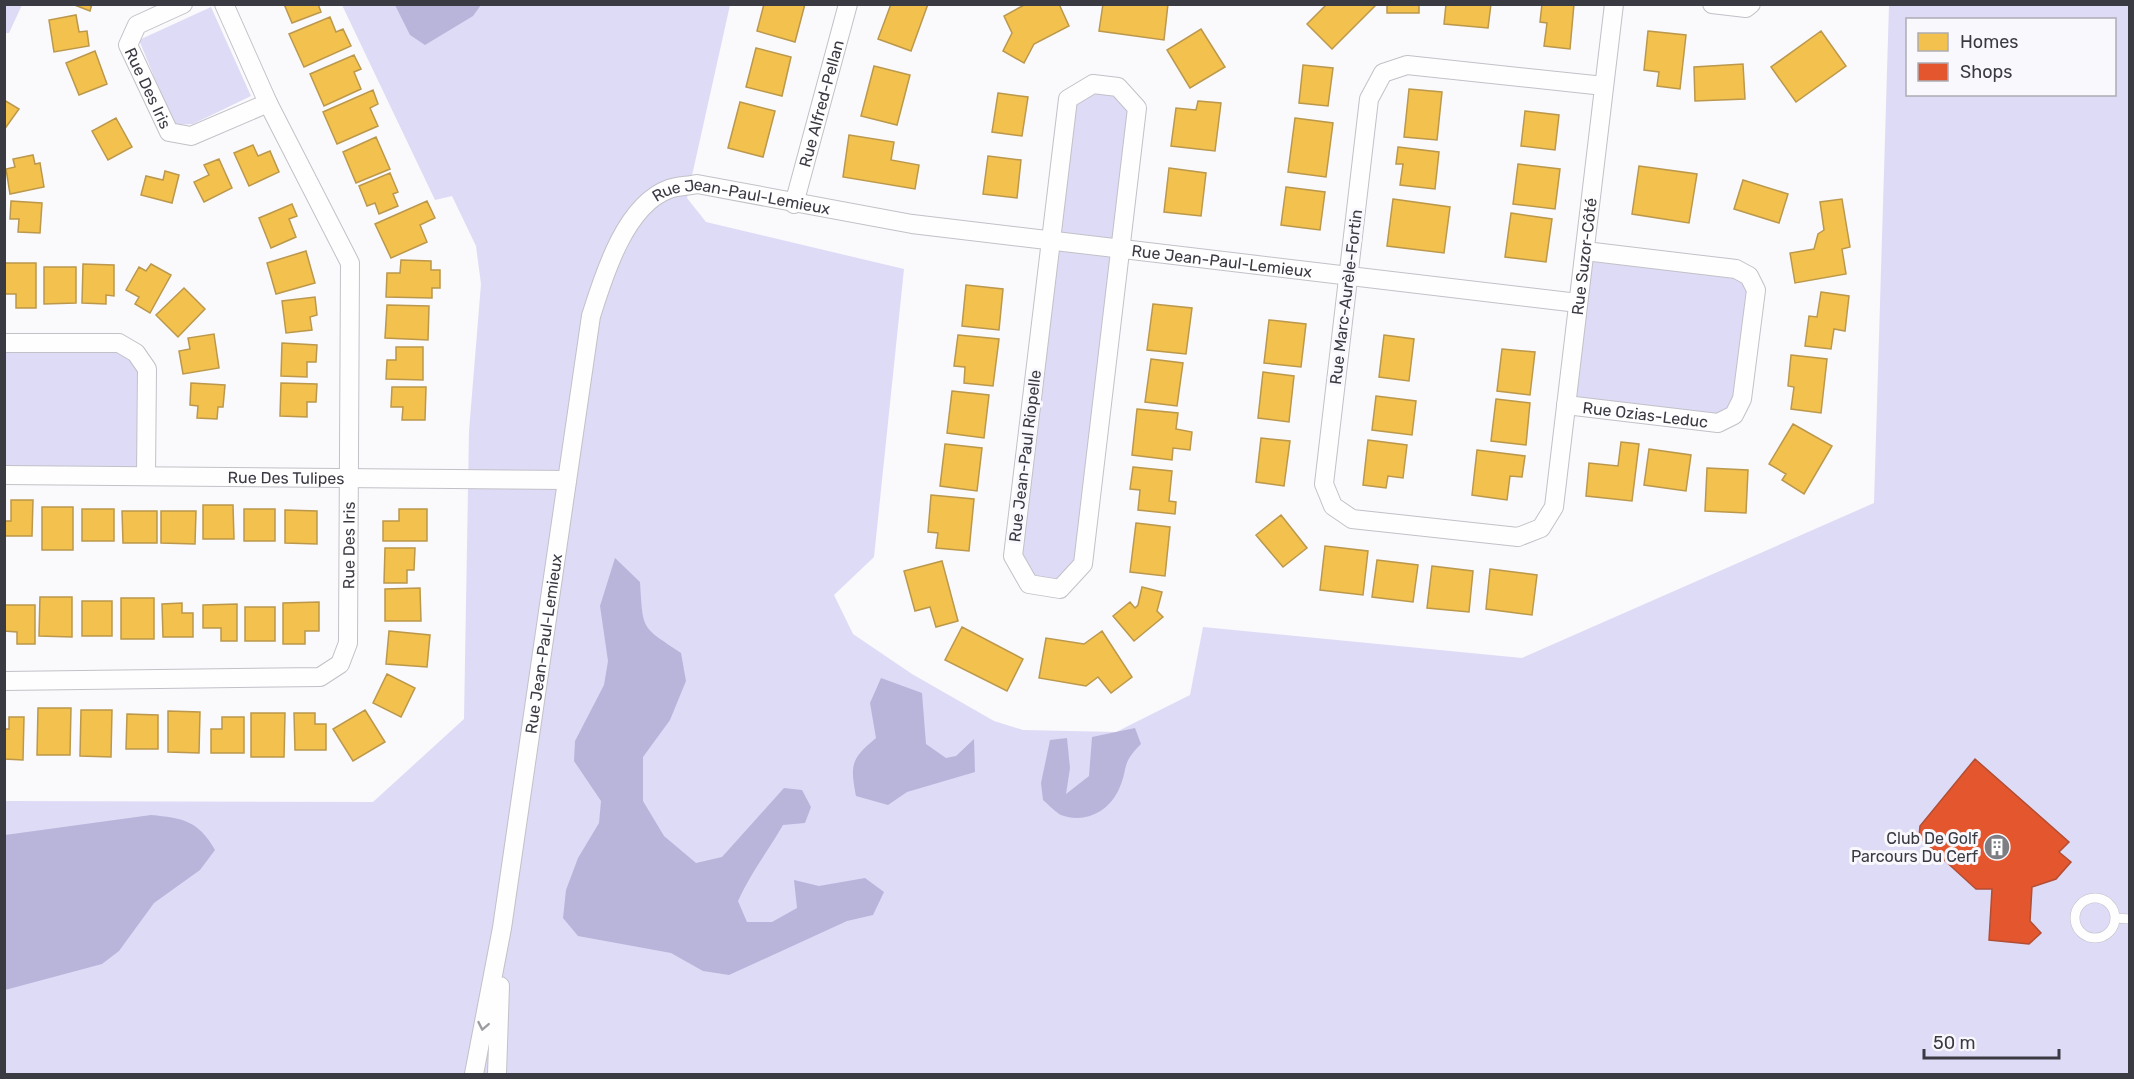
<svg xmlns="http://www.w3.org/2000/svg" width="2134" height="1079" font-family="Rubik,sans-serif">
  <style>
    .green { fill: #dedbf6; fill-rule: evenodd }
    .water { fill: #b9b4da }
    .homes { fill: #f2c14e; stroke: #bb984b; stroke-width: 1.5 }
    .shops { fill: #e4572e; stroke: #b14e34; stroke-width: 1.5 }
    .lines { fill: none; stroke-linecap: round; stroke-linejoin: round }
    .lane-casing { stroke: #c2c1c7; stroke-width: 10 }
    .street-casing { stroke: #c2c1c7; stroke-width: 20 }
    .lane { stroke: #fefeff; stroke-width: 9 }
    .street { stroke: #fefeff; stroke-width: 18 }
    .oneway { stroke: #9c9ca1 }
    .labels { text-anchor: middle; dominant-baseline: central; stroke-width: 6; stroke-linejoin: round; paint-order: stroke }
    .street-label { font-size: 16px; fill: #3a3a43; stroke: #f9f8fd }
    .poi-label { font-size: 16px; fill: #3a3a43; stroke: #f9f8fd; text-anchor: end }
  </style>
  <rect width="100%" height="100%" fill="#faf9fc"/>
  <path class="green" d="M4,5H22L9,33H5Z
    M342,5H730L687,198L706,222L904,269L874,557L834,595L853,634L912,674L994,721L1023,730L1116,732L1190,695L1203,627L1522,658L1874,503L1889,5H2129V1074H5V801L373,802L464,719L469,431L481,284L476,246L452,196L435,200ZM1908,20H2114V94H1908Z
    M211,7L251,96L193,124L174,125L139,40Z
    M1093,84L1137,108L1083,564L1060,589L1029,584L1013,556L1068,99Z
    M1585,251L1749,276L1734,415L1566,405Z
    M5,343H119L147,369L146,476L5,475Z"/>
  <path class="water" d="M395,5H481L473,16L425,45L410,35Z
    M615,558L640,582C643,631 641,626 681,653L686,681L670,720L643,757V801L664,836L696,863L722,857L784,788L802,790L811,807L805,823L783,825C768,851 750,874 738,901L747,922H772L797,908L794,880L819,886L865,878L884,892L873,915L847,921L729,975L703,971L671,953L578,936L563,918L566,890L578,858L599,823L601,801L574,761L575,741L604,685L608,661L600,606Z
    M881,678L922,693L926,744L946,758L956,756L974,739L975,772L907,792L888,805L856,796C850,764 851,759 876,738L870,703Z
    M1135,728L1141,744C1120,765 1129,767 1119,789C1109,812 1084,824 1061,815C1055,812 1049,805 1043,800L1041,783L1050,740L1067,738L1070,768L1066,794L1089,776L1092,737Z
    M151,815C182,818 198,820 215,850L200,870L154,903L119,951L102,964L5,990V835Z"/>
  <path class="homes" d="M72,4H92L90,11Z
    M284,4H318L321,12L292,23Z
    M764,4H805L795,42L757,31Z
    M891,4H928L911,51L878,39Z
    M1026,4H1059L1069,26L1034,44L1024,63L1003,51L1012,33L1004,16Z
    M1103,4H1168L1164,40L1099,31Z
    M1327,4H1376V5L1332,49L1307,24Z
    M1387,4H1419V13H1387Z
    M1446,4H1491L1488,28L1444,24Z
    M1542,4H1574L1570,49L1544,46L1547,23L1540,22Z
    M76,15L79,32L87,31L89,46L54,52L49,20Z
    M330,17L336,32L343,29L351,46L304,67L289,34Z
    M1201,29L1225,67L1190,88L1167,50Z
    M1648,31L1686,35L1680,89L1657,86L1659,72L1644,70Z
    M1821,31L1846,66L1796,102L1771,67Z
    M756,48L791,57L782,96L746,87Z
    M95,51L107,84L79,95L66,63Z
    M354,55L361,69L354,72L361,89L324,106L310,74Z
    M1743,64L1745,99L1695,101L1694,67Z
    M1303,65L1333,68L1328,106L1299,103Z
    M874,66L910,75L897,125L861,116Z
    M1409,89L1442,92L1437,140L1404,137Z
    M373,90L378,104L370,108L378,126L337,144L323,112Z
    M998,93L1028,97L1022,136L992,132Z
    M4,100L19,109L4,130Z
    M1198,101L1221,103L1215,151L1171,146L1176,108L1196,110Z
    M740,102L775,111L763,157L728,148Z
    M1525,111L1559,115L1555,150L1521,146Z
    M116,118L132,147L108,160L92,131Z
    M1295,118L1333,123L1326,177L1288,172Z
    M849,135L894,142L891,160L919,165L915,189L843,177Z
    M376,137L390,169L356,183L343,152Z
    M253,145L258,156L270,151L279,172L249,186L234,153Z
    M1398,147L1439,152L1435,189L1400,185L1403,164H1396Z
    M33,155L35,164L40,163L44,187L10,194L6,169L15,167L13,159Z
    M988,156L1021,160L1017,198L983,194Z
    M219,159L232,188L204,202L194,182L209,175L204,165Z
    M1518,164L1560,169L1555,209L1513,204Z
    M1639,166L1697,174L1689,223L1632,214Z
    M1169,168L1206,173L1201,216L1164,212Z
    M165,171L179,175L172,203L141,195L146,176L163,180Z
    M390,173L398,192L393,194L398,206L379,214L375,203L367,206L359,186Z
    M1743,180L1788,194L1779,223L1734,209Z
    M1286,187L1325,192L1320,230L1281,225Z
    M1393,199L1450,207L1444,253L1387,246Z
    M1842,199L1850,247L1842,249L1846,274L1795,283L1790,253L1814,249L1818,234L1824,230L1820,202Z
    M11,201L42,203L40,233L18,232L19,219H10Z
    M427,201L435,218L420,225L427,242L391,258L375,224Z
    M292,204L297,216L289,219L296,237L271,248L259,218Z
    M1511,213L1552,219L1546,262L1505,257Z
    M306,251L315,283L276,294L267,263Z
    M401,260L431,261V270H440V288H432V298L386,297L387,273H400Z
    M4,263H36V308H16V294H4Z
    M83,264L114,265V296L106,295V304L82,303Z
    M151,264L171,275L150,313L135,304L139,297L126,290L139,267L146,271Z
    M44,267H76V303L44,304Z
    M966,285L1003,289L999,330L962,326Z
    M184,288L205,309L178,337L156,315Z
    M1821,292L1849,296L1845,331L1834,329L1831,349L1805,346L1809,316L1817,317Z
    M315,297L317,315L310,317L312,330L286,333L282,301Z
    M1153,304L1192,308L1186,354L1147,350Z
    M387,305L429,306L428,340L385,338Z
    M1269,320L1306,324L1301,367L1264,363Z
    M214,334L219,368L183,374L179,351L190,349L188,338Z
    M958,335L999,339L993,386L964,383L965,367L954,366Z
    M1384,335L1414,339L1409,381L1379,377Z
    M282,343L317,345L316,362H307V377L281,376Z
    M396,347H423V380L386,379L387,360H396Z
    M1502,349L1535,352L1530,395L1497,391Z
    M1791,355L1827,359L1821,413L1791,409L1794,387L1788,386Z
    M1151,359L1183,363L1177,406L1145,402Z
    M1263,372L1294,376L1289,422L1258,418Z
    M191,383L225,385L223,407H218L217,419L197,418L198,406L190,405Z
    M281,383L317,384L316,402H307V417L280,416Z
    M392,387H426L425,420H402L403,407H391Z
    M952,391L989,395L984,438L947,433Z
    M1376,396L1416,401L1412,435L1372,430Z
    M1496,399L1530,403L1526,445L1491,441Z
    M1137,409L1178,413L1176,429L1192,432L1190,450L1173,448L1172,460L1132,455Z
    M1793,424L1832,446L1804,494L1782,480L1786,474L1769,464Z
    M1261,438L1290,441L1284,486L1256,482Z
    M1368,440L1407,445L1403,478L1388,476L1386,488L1363,485Z
    M1621,442L1639,444L1632,501L1586,496L1589,463L1618,466Z
    M945,444L982,448L977,491L940,486Z
    M1649,449L1691,455L1686,491L1644,485Z
    M1477,450L1525,456L1522,477L1510,476L1507,500L1472,495Z
    M1133,467L1172,471L1169,501L1176,502L1175,514L1138,510L1140,490L1130,489Z
    M1707,468L1748,470L1746,513L1705,511Z
    M931,495L974,499L969,551L936,548L938,533L928,532Z
    M11,500H33L32,536H4V521H11Z
    M203,505H233L234,539H203Z
    M42,507H73V550H42Z
    M82,509H114V541H82Z
    M244,509H275V541H244Z
    M399,509H427V541H383V521H399Z
    M285,510L317,511V544L285,543Z
    M122,511H157V543H123Z
    M161,511H196L195,544L161,543Z
    M1281,515L1307,548L1283,567L1256,535Z
    M1136,523L1170,527L1165,576L1130,572Z
    M1325,546L1368,551L1363,595L1320,590Z
    M385,548H415L414,570H407V583H384Z
    M1377,560L1418,565L1413,602L1372,597Z
    M942,561L958,621L936,627L930,607L915,611L904,571Z
    M1432,566L1473,571L1469,612L1427,608Z
    M1490,569L1537,575L1532,615L1486,609Z
    M1142,587L1162,592L1157,611L1163,617L1134,641L1113,616L1130,602L1135,608L1138,605Z
    M420,588L421,621H385V589Z
    M40,597H72V637L39,636Z
    M121,598H154V639H121Z
    M82,601H112V636H82Z
    M319,602V631H305V644H283V603Z
    M182,603V613H193V637H163L162,604Z
    M237,604V641H221V628H203V605Z
    M4,605H35V644H17V632L4,631Z
    M245,607H275V641H245Z
    M962,627L1023,659L1007,691L945,660Z
    M389,631L430,635L427,667L386,664Z
    M1102,631L1132,677L1111,693L1098,677L1086,686L1039,678L1046,638L1084,644Z
    M387,674L415,688L401,717L373,703Z
    M38,708H71L70,755H37Z
    M81,710H112L111,757L80,756Z
    M365,710L385,742L353,761L333,729Z
    M168,711L200,712L199,753L168,752Z
    M251,713H285L284,757H251Z
    M294,713H315V724H326V750H295Z
    M127,714L158,715V749H126Z
    M9,717H24L23,760L4,759V729H9Z
    M222,717H244V753H211V729H222Z"/>
  <path class="shops" d="M1975,759L2069,842L2059,852L2071,862L2056,879L2032,887L2030,921L2041,933L2029,944L1989,940L1992,889H1976L1919,837L1920,826Z"/>
  <g class="lines">
    <defs>
      <path id="lane" d="M2075 918a20 20 0 1 1 40 0a20 20 0 1 1-40 0Z
        M2116,918L2130,919"/>
      <g id="street">
        <path id="s1" d="M183,4L137,25L128,45L169,132L191,136L268,103"/>
        <path d="M1712,4L1746,8L1751,4"/>
        <path d="M1093,84L1118,87L1137,108L1083,564L1060,589L1029,584L1013,556L1068,99Z"/>
        <path id="s2" d="M1604,86L1407,65L1383,73L1369,99L1324,484L1333,506L1352,519L1518,537L1541,528L1554,507L1614,4"/>
        <path id="s3" d="M794,204L848,4"/>
        <path d="M4,343H119L136,353L147,369L146,476"/>
        <path id="s4" d="M1566,405L1718,423L1734,415L1742,399L1756,290L1749,276L1736,269L1585,251"/>
        <path id="s5" d="M4,475L567,480"/>
        <path id="s6" d="M4,681L320,677L340,664L348,643L350,263L268,103L224,4"/>
        <path id="s7" d="M474,1074L502,928L591,316C604,275 625,205 669,189C677,186 688,186 697,184L912,224L1578,303"/>
        <path d="M497,1074L500,986"/>
      </g>
    </defs>
    <use href="#lane" class="lane-casing"/>
    <use href="#street" class="street-casing"/>
    <use href="#lane" class="lane"/>
    <use href="#street" class="street"/>
  </g>
  <defs><path id="oneway-chevron" d="M-2-3.5L2.5 0L-2 3.5" fill="none" stroke-width="1.6" stroke-linecap="round" stroke-linejoin="round" transform="scale(1.5)"/></defs>
  <use class="oneway" href="#oneway-chevron" transform="translate(483 1026) rotate(101)"/>
  <defs>
    <symbol id="building-disc" viewBox="-11 -11 22 22"><circle r="9.5" fill="#7d7d84" stroke="#f9f8fd"/><path d="M-4-6H4V6H1V3H-1V6H-4ZM-2.5-4.3h1.7v1.8h-1.7ZM.8-4.3h1.7v1.8H.8ZM-2.5-1h1.7V.8h-1.7ZM.8-1h1.7V.8H.8Z" fill="#fff"/></symbol>
  </defs>
  <g fill-rule="evenodd">
    <use href="#building-disc" x="1982" y="832" width="30" height="30"/>
  </g>
  <g class="labels">
    <g class="street-label">
      <text stroke="none"><textPath href="#s1" startOffset="120">Rue Des Iris</textPath></text>
      <text stroke="none"><textPath href="#s3" startOffset="104">Rue Alfred-Pellan</textPath></text>
      <text stroke="none"><textPath href="#s7" startOffset="994">Rue Jean-Paul-Lemieux</textPath></text>
      <text stroke="none"><textPath href="#s2" startOffset="1156">Rue Suzor-Côté</textPath></text>
      <text stroke="none"><textPath href="#s7" startOffset="1480">Rue Jean-Paul-Lemieux</textPath></text>
      <text transform="translate(1346 297) rotate(-83)">Rue Marc-Aurèle-Fortin</text>
      <text stroke="none"><textPath href="#s4" startOffset="80">Rue Ozias-Leduc</textPath></text>
      <text transform="translate(1025 456) rotate(-83)">Rue Jean-Paul Riopelle</text>
      <text stroke="none"><textPath href="#s5" startOffset="282">Rue Des Tulipes</textPath></text>
      <text stroke="none"><textPath href="#s6" startOffset="460">Rue Des Iris</textPath></text>
      <text stroke="none"><textPath href="#s7" startOffset="436">Rue Jean-Paul-Lemieux</textPath></text>
    </g>
    <g class="poi-label">
      <text x="1978" y="838">Club De Golf<tspan x="1978" dy="18">Parcours Du Cerf</tspan></text>
    </g>
  </g>
  <rect width="2134" height="1079" fill="none" stroke="#3a3a43" stroke-width="12"/>
  <rect x="1906" y="18" width="210" height="78" fill="#f9f8fd" stroke="#adacb3" stroke-width="1.5"/>
  <rect x="1918" y="33" width="30" height="18" fill="#f2c14e" stroke="#adacb3" stroke-width="1.5"/>
  <text x="1960" y="48" font-size="18" fill="#3a3a43">Homes</text>
  <rect x="1918" y="63" width="30" height="18" fill="#e4572e" stroke="#adacb3" stroke-width="1.5"/>
  <text x="1960" y="78" font-size="18" fill="#3a3a43">Shops</text>
  <path d="M1924 1049v9h135v-9" fill="none" stroke="#3a3a43" stroke-width="3"/>
  <text x="1933" y="1049" font-size="18" fill="#3a3a43" stroke="#f9f8fd" stroke-width="4.5" paint-order="stroke">50 m</text>
</svg>
